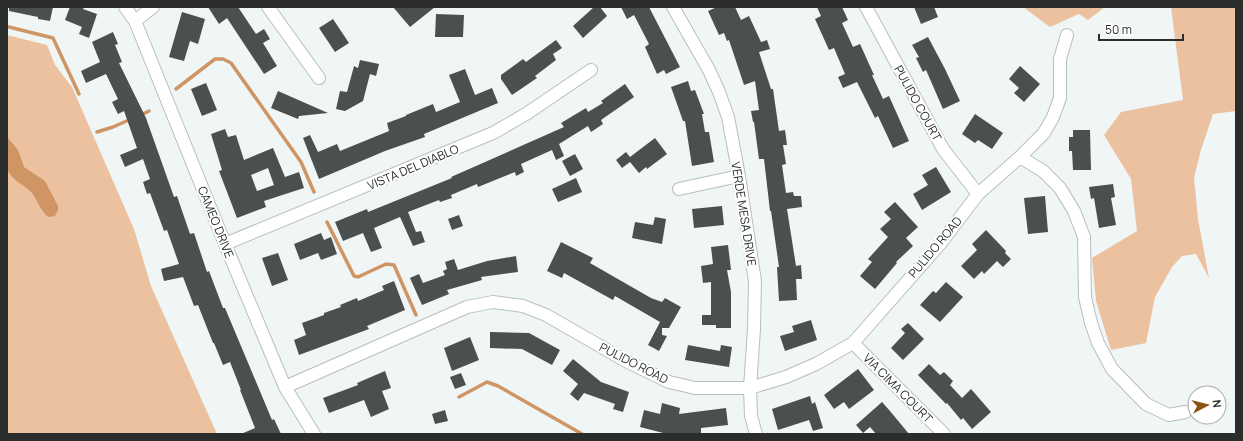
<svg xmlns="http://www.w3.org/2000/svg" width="1243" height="441" font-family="Manrope,sans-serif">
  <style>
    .green { fill: #ecc19f }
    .water { fill: #d09565 }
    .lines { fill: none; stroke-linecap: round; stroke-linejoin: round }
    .stream { stroke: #d09565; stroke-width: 3.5 }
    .building { fill: #4a5050; fill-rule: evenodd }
    .street-casing { stroke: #b8bebe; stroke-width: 14 }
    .street { stroke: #fff; stroke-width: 12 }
    .labels { text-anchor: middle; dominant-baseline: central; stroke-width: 4; stroke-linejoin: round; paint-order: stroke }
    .street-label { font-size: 12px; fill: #2b2d2d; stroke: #fff }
  </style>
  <rect width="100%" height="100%" fill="#f0f6f6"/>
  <path class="green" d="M1023,7H1105L1088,20L1079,14L1050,27Z
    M1171,7H1236V111L1213,114L1201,150L1194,178L1198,219L1209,278L1196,254L1182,256L1172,267L1155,297L1146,343L1111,350L1096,301L1092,258L1137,231L1131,179L1104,135L1121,112L1183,100Z
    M7,35L47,45L55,65L72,87L134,229L151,286L217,434H7Z"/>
  <path class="water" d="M7,137L18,150L24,167L45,181L58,206V210L55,216L49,217L46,215C40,209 37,200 32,193C24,184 12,181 7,169Z"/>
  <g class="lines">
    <path class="stream" d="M9,27L53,38L79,94
      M176,89L215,59H223L231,63L301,162L314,192
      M141,115L149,111
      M97,132L113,127L131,119
      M327,222L354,276L358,277L386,264L394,265L416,315
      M459,397L487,382L498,386L582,434"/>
  </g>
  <path class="building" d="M9,7H53L50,21L38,19V17L9,11Z
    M70,7H84L83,9L97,14L89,38L79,34L82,27L65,20Z
    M208,7H238L256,34L264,29L270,39L263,43L277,66L264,74L227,18L219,24Z
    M393,7H435L410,27Z
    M594,7H600L607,16L583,38L573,26Z
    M621,7H650H649L680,67L666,74L664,70L657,74L645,47L649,44L634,15L627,19Z
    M717,7H735L741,20L749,16L761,42L767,40L770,49L759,52L771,89H773L779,131L785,130L787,145H783L786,164L782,165L786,193L793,192L794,196H801L802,207L787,209L796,266L801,265L802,279H796L797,300L779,301L777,267H779L771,211H770L764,159H759L754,122H753L751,111L759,110L755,81L744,85L729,40L727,41L724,33L719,35L708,11Z
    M817,7H842L848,20L842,23L853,47L860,44L874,75H872L883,99L889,96L909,141L893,148L878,116L875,118L857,82L843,88L838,77L845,74L834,48L829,50L815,19L821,16Z
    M914,7H934L938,17L921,24Z
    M182,12L205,19L198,44L190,41L184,61L169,57Z
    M436,14L464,15L463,37H435Z
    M333,19L349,43L335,52L319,28Z
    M113,32L118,44L115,45L122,62L119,63L146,118L174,197L177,196L190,234L194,233L207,272L209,271L223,308H225L272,420L274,419L281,434H241L255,428L240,390H241L230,362L223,365L214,343H213L198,305L194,306L183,277L164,281L161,269L179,264L167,230L164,231L150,193L147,194L143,182L150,179L143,159L125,167L120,155L137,148L124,111L118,114L112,102L118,99L106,74L86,83L81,71L100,62L92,42Z
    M928,37L945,69L960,101L943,109L926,70L923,72L916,58L919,57L912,45Z
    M556,40L562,48L553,54L556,60L535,76L537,78L512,95L501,79V75L523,59L526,62Z
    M360,60L379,64L376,76L370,74L363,101L345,111L336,109L340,91L347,92L354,66L358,68Z
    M1020,66L1040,84L1024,102L1014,93L1019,88L1009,79Z
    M465,69L475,95L492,88L498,103L424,134L425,137L385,151L319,179L303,138L310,135L318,152L337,144L340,151L389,131L387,123L406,116V115L433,104L436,112L460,102L449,75Z
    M688,81L691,91L695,90L704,114H702L705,132H709L714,162L692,166L685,121H683L671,87Z
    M206,83L217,110L202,116L191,89Z
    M625,84L634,97L601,120L603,124L591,132L588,126L559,144L564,156L556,160L552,150L521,164L524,172L516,176L515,172L478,187L477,184L451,195L452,198L440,202L439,200L408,212L416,232L421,231L425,242L413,246L400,217L374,228L382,248L371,252L363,233L343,241L335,222L367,209L368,212L452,178L451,177L564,127L561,123L586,108L588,112L603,103L601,101Z
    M278,91L328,113L299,116L298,119L271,108Z
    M975,114L1003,133L992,149L978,140L975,143L962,134Z
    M225,129L228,137L236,135L244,160L273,148L285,177L299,172L304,188L264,201L266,207L237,218L219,171L222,170L211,134ZM268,168L274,185L257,191L251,175Z
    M1073,130H1090L1091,170H1073L1072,151H1069V137H1073Z
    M655,138L667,154L647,169L646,167L639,173L630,162L622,168L616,160L626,152L630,157Z
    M575,154L583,169L570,176L562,161Z
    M936,167L951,192L922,210L913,194L928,185L922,175Z
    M576,178L582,192L558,202L552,189Z
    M1113,184L1115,197L1111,198L1116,225L1099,228L1094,198L1091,199L1089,187Z
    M1045,196L1048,232L1028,234L1024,198Z
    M895,202L918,227L906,238L913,246L896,262L897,263L875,289L860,276L872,262L868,259L888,237L880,229L891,219L884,212Z
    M722,206L724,225L694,228L692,209Z
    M459,215L463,226L452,230L448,219Z
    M655,217L666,219L662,244L632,238L635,222L653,225Z
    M986,230L1006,251L1005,253L1011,259L1003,267L997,261L984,274L982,271L974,279L961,266L977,250L972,244Z
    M321,233L324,240L331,237L337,254L321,260L318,253L300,260L294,244Z
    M561,242L593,258L590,263L651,298L662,302L665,298L681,307L669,328H662V335L667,336L659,351L648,345L660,322L615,296L613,300L564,273L562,278L547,271Z
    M728,245L731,270H727L731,292V328H716V325H702V315H711V282L703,283L701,266L713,264L711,247Z
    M278,253L288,280L272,286L262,258Z
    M516,256L518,272L481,277L482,280L447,290L449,294L422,305L410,278L419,274L423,283L445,275L443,271L447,269L445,262L454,259L458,270L487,261Z
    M394,281L405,310L367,326L369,329L299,355L294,340L306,335L302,323L324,315V313L341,307L340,305L357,298L358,301L384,290L382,286Z
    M946,282L963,297L940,322L920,305L933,291L936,293Z
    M811,320L817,340L785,351L780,336L794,332L792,326Z
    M908,323L924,339L903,360L891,348L905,333L901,329Z
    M490,332L529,333L560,350L552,365L522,349L490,348Z
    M470,337L479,360L452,371L444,348Z
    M688,345L720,351L721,345L732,347L729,367L685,360Z
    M573,359L601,382L629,392L623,412L613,409L615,404L584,393L578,401L570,394L578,384L563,371Z
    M929,364L940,375L944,372L953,381L950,385L962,398L971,389L991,412L972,429L963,418L961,420L947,403L946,404L918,375Z
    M858,369L874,390L849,409L844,402L834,409L824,395Z
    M385,371L391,388L382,391L389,409L371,417L364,400L329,413L323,398L358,385L357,383Z
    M461,373L466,385L455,389L450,377Z
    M810,396L812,404L815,402L823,428L813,431L809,420L778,430L772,409Z
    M882,402L890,411L909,434H876L870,427L863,433L856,425Z
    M662,403L680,408L679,414L726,408L728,425L701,428V434H667L640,427L644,410L660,414Z
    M445,410L448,421L435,424L432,414Z"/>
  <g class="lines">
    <defs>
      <path id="street" d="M125,7L135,21L225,244L285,387L314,434
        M268,7L319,78
        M673,7L709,70L719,92L728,117L739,176L755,281L754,329L750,388L751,416L756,434
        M866,7L943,149L978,194
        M135,21L153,7
        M1020,157L1043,171L1060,188L1074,211L1084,237L1085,297L1091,323L1098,343L1112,369L1146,404L1169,415L1185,412
        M679,189L739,176
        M225,244L493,133L526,114L591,70
        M853,343L944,434
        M285,387L467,307L493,302L523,306L546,315L626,361L669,382L695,388H750L786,377L816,364L853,343L940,244L978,194L1020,157L1044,133L1053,117L1060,98V59L1067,35"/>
    </defs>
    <use href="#street" class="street-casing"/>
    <use href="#street" class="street"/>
  </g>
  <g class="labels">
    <g class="street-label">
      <text transform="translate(918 103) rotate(61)">PULIDO COURT</text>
      <text transform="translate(413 167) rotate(-23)">VISTA DEL DIABLO</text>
      <text transform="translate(744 214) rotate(81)">VERDE MESA DRIVE</text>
      <text transform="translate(216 222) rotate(68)">CAMEO DRIVE</text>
      <text transform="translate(935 247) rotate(-50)">PULIDO ROAD</text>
      <text transform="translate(634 363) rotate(27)">PULIDO ROAD</text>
      <text transform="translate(898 388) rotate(45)">VIA CIMA COURT</text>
    </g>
  </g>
  <rect width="1243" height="441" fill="none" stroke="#2b2d2d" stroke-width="16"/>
  <g transform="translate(1207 405) rotate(83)"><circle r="19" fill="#ffffff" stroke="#aaabab"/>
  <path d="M0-3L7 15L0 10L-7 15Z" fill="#8e5114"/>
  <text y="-6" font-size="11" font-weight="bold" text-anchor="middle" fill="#2b2d2d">N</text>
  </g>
  <path d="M1099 34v6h84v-6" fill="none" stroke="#2b2d2d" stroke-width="2"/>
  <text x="1105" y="34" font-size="12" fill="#2b2d2d" stroke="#ffffff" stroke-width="3" paint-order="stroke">50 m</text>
</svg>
